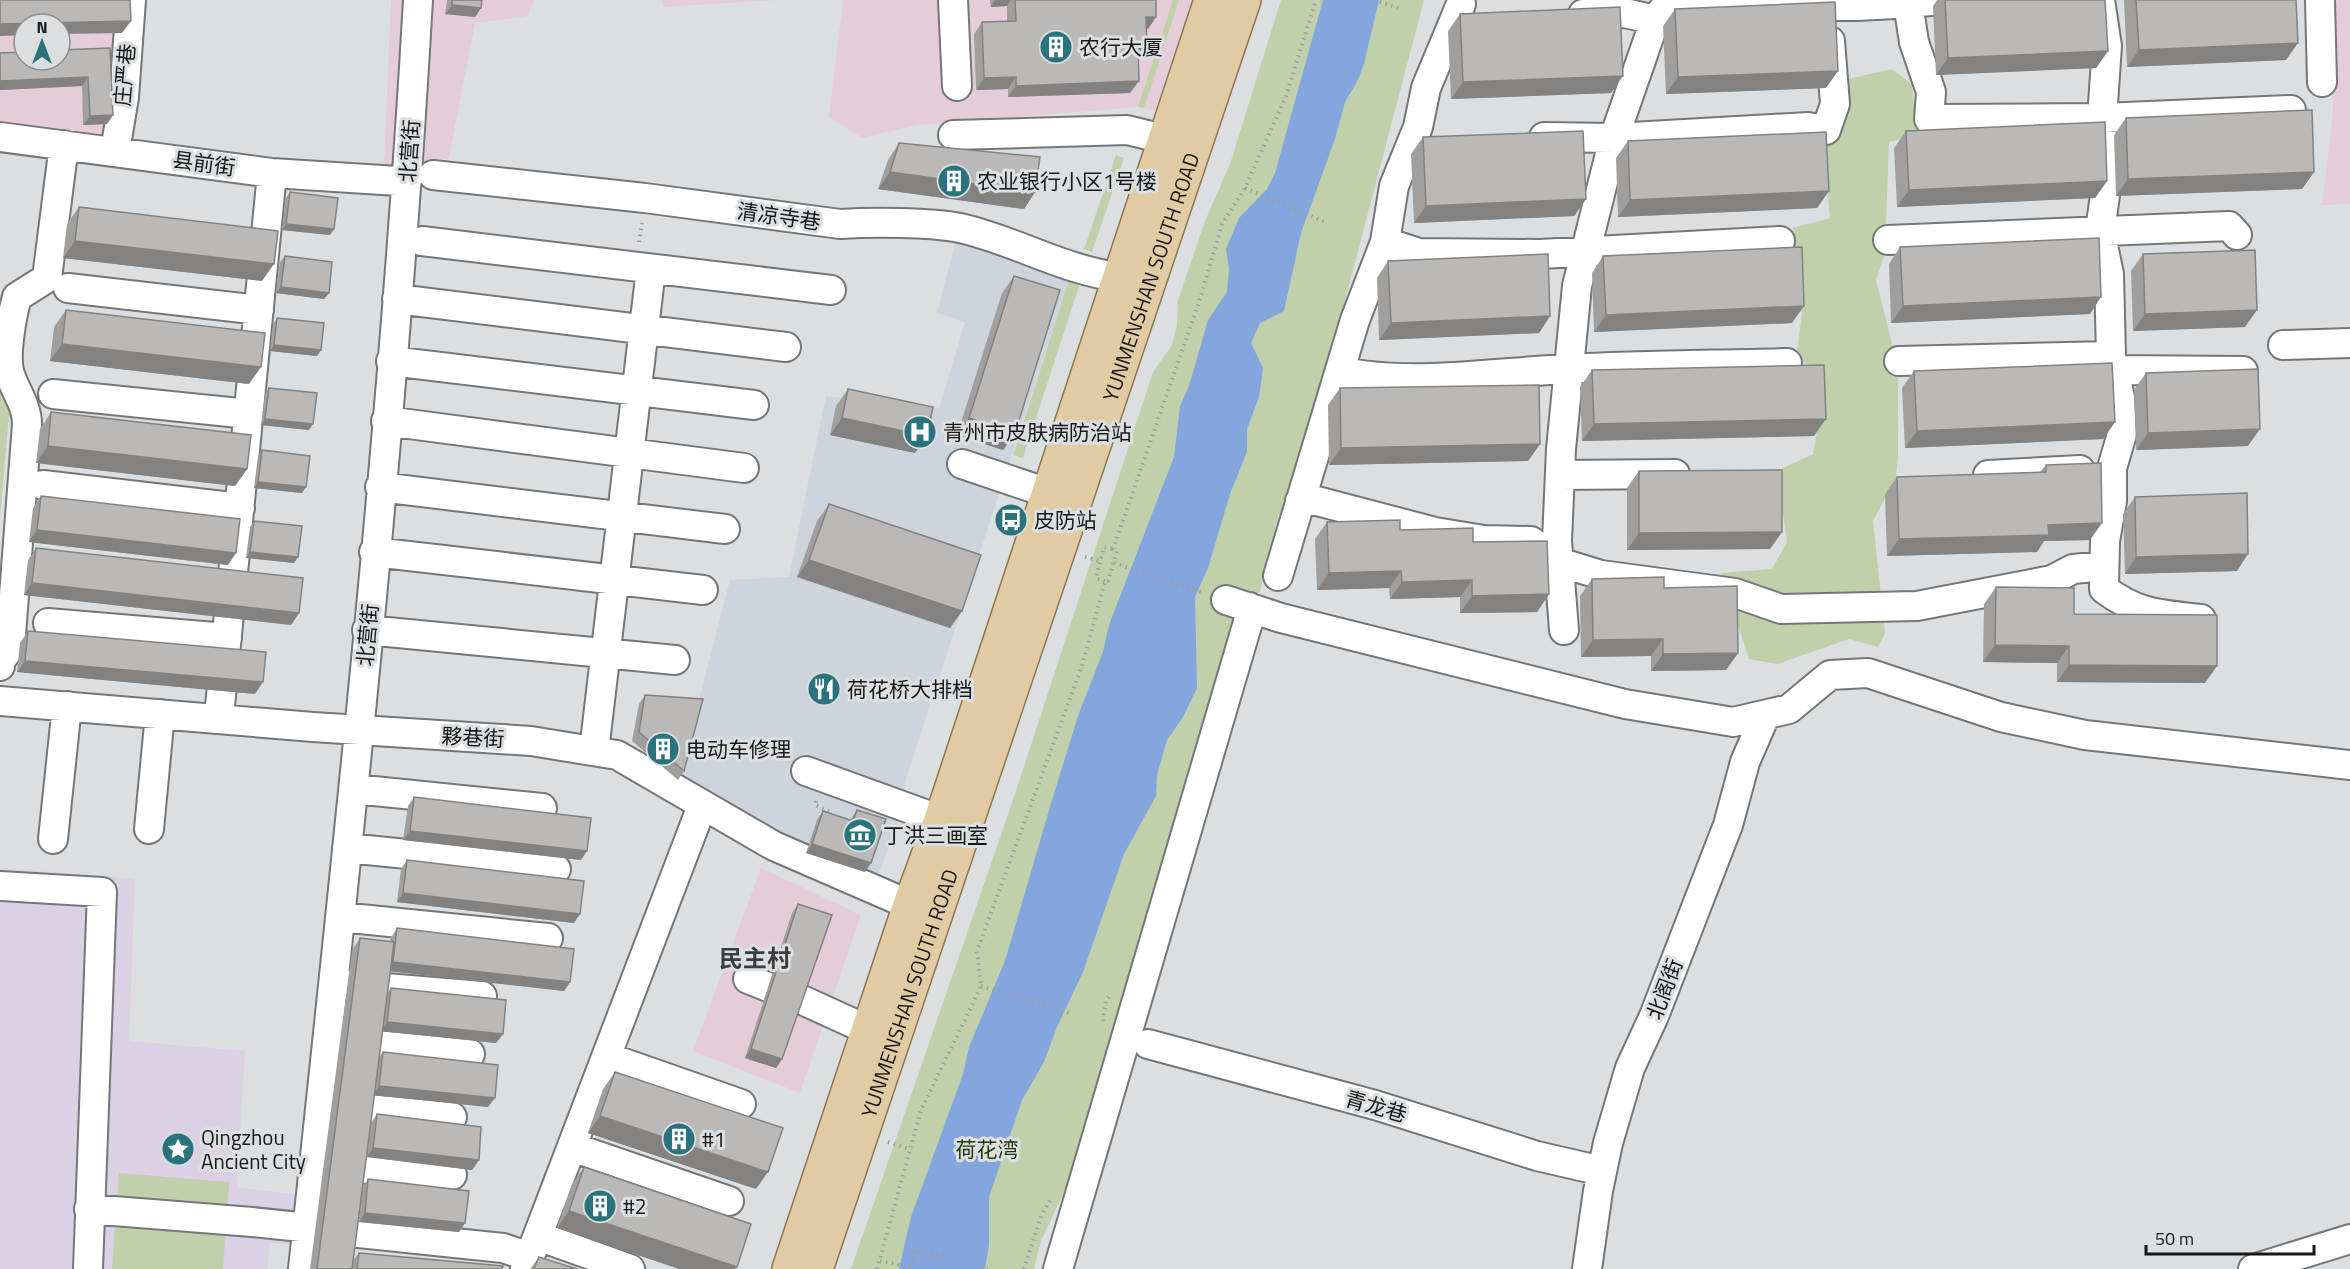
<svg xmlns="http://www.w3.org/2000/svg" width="2350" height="1269" font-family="'Titillium Web','Noto Sans SC',sans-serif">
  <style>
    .commercial { fill: #e4cdd9; fill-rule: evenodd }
    .built { fill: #cdd4dd }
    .education { fill: #dbd0e4 }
    .green { fill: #c0d0aa }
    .water { fill: #84a5dd }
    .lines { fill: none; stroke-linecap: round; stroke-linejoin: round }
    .minor-casing { stroke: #747678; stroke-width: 32 }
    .major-casing { stroke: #8c764b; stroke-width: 36 }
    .path { stroke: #9d9fa1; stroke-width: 4; stroke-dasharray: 1.5 4.5; stroke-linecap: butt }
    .minor { stroke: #fff; stroke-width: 28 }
    .major { stroke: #e0cba3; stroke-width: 33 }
    .wall { fill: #a19f9d }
    .shaded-wall { fill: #838280 }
    .building { fill: #bbb9b7; stroke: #838280; stroke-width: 1.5 }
    .labels { text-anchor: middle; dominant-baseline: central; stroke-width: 6; stroke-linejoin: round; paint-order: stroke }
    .poi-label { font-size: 21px; fill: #161718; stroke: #dcdfe1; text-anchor: start }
    .street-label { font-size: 21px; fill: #161718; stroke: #dcdfe1 }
    .park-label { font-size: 21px; fill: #283708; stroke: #dcdfe1 }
    .quarter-label { font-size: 24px; font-weight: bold; fill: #3a3c3e; stroke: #dcdfe1 }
  </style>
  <rect width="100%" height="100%" fill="#dcdfe1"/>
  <path class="commercial" d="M0,0H123L111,142L0,128ZM24,24H60V60H24Z
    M391,0H534L528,16L475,23L449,158L384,166Z
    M662,0H777L663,7Z
    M843,0H1193L1155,111L1138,107L918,125L862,138L829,117Z
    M2329,0H2350V204L2322,205L2333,113Z
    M761,868L861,915L800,1093L693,1051Z"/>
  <path class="built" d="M958,233L1071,273L905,782L904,805L877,879L807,856L678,780L730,580L789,577L826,396L939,408L965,322L937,313Z"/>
  <path class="education" d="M0,868L135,879L129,1041L245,1051L237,1187L306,1196L300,1245L270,1243L267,1269H0Z"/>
  <path class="green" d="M1173,0H1179L1144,108L1138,107Z
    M1281,0H1424L1295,491L1278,517L1260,591L1249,607L1070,1179L1041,1241L1034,1269H851L1013,800L1153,372L1172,345L1177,326L1178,300L1205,221L1230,164Z
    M1892,69L1912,84L1916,136L1889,142L1885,253L1876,280L1892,343L1898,380V457L1896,478L1873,521L1885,633L1878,647L1849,639L1777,664L1749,659L1721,573L1772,569L1787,542L1777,471L1813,454L1824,391L1797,352L1802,313L1790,264L1793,228L1830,218L1823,151L1839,132L1848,79Z
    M1116,155L1124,158L1092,252L1084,249Z
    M1071,273L1082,277L1023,458L1013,455Z
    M0,376L10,404L0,518Z
    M119,1173L229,1182L223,1269H112Z"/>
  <path class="water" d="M1323,0H1379L1364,64L1357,82L1345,102L1335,139L1301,233L1284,311L1260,323L1251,343L1263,368L1259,397L1247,429V452L1230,494L1208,568L1195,597L1197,688L1183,717L1167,740L1157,775L1156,796L1124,854L1083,972L1057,1027L1044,1062L1022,1100L989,1197V1245L985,1269H899L911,1217L963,1074L969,1047L1005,961L1052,800L1079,713L1103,652L1109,625L1174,457L1180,406L1189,386L1208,320L1227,292L1229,269L1226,249L1239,218L1267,189L1275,173Z"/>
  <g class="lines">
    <defs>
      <path id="minor" d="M953,0L957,86
        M1857,0V6L1895,4V0
        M2100,0L2107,46L2102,118L2106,188L2100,231L2109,274L2111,356L2120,398L2122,434L2112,468V501L2105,541L2104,589C2139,615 2159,614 2201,619
        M2320,0L2322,82
        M1908,3L1914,42L1931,92L1929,119L1934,128
        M1895,4L1943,0
        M1583,14L1625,13L1655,20
        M1929,119L2102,118L2291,110
        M953,135L1127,130L1164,139
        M0,137L272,173L398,181L408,178
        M1544,137L1614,138L1808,127L1826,130L1835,104L1830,41
        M115,151L124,97L131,0
        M433,175L645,198L840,224C871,222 930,222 960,228C1014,240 1063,270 1118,277
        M1888,240L2229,226L2237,235
        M422,241L831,290
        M1385,242L1419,253L1540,254L1780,241
        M68,288L259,310
        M397,299L786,347
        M2283,345L2350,343
        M391,361L754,405
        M1899,361L2111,356
        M2114,370L2243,371
        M1340,371C1408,387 1498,372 1568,369C1641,365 1714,365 1787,363
        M53,394L249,414
        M386,421L744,468
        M962,464L1048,493
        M1560,475L1675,474
        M1988,475L2080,470
        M43,485L240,508
        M380,487L725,529
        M1300,501H1317L1435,532L1484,540L1531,541L1559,562L1601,575L1735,593L1781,609L1917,606L2052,580L2073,569L2104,566
        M374,552L703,590
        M1278,576L1355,320L1385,242L1394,186L1418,127L1426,88L1461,4
        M1226,600L1281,618L1625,704L1733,722L1789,709L1830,675L1868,673L2001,717L2085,735L2350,765
        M48,623L227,638
        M367,630L675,660
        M1564,630L1557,541L1561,449L1577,286L1614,138L1655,20L1666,6H1857
        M0,666V661L10,648L27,424C27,404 14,390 9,371C5,353 12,315 17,297L47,278L64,145
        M0,701L313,727L531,741L617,755L774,846L910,905
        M215,719L220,706L272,173
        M594,751L651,269
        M806,771L941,820
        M354,789L542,808
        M149,829L160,714
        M53,839L67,706
        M347,848L556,869
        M0,886L102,892L88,1269
        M340,917L548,938
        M748,979L768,987
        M350,985L482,996
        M800,999L868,1030
        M343,1042L470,1054
        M1148,1044L1375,1105L1537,1156L1602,1171
        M607,1057L741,1104
        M335,1106L452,1117
        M572,1147L729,1201
        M325,1166L452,1175
        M89,1209L252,1222L503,1248L530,1257
        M538,1236L630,1269
        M303,1269C348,847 394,424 418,0
        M525,1269L702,806
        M1058,1269L1248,622L1249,607
        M1587,1269L1598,1191L1608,1143L1630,1068L1654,1016L1728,825L1745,762L1765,716
        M2253,1269L2350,1239"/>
      <g id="major">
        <path d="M789,1269L910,905L941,820L1211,0"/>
        <path id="s1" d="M816,1269L1244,0"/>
      </g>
    </defs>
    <use href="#minor" class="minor-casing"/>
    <use href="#major" class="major-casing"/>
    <path class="path" d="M1374,0L1398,8
      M1245,188L1325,222
      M639,242L642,223
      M1085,557L1100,561
      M1114,563L1204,593
      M1105,581L1096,578L1104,547L1113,549
      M816,801L815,805L830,812L829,816
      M981,986L1072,1014
      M1103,1021L1106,1000L1111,994
      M888,1142L911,1150
      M880,1261L912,1268L916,1250L946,1257L943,1269
      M877,1269L921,1110L981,986L977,951L1082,666L1105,581H1108L1117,551L1113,549L1199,302L1222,224L1245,188L1286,96L1316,0
      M981,1269H988
      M1024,1269L1040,1219L1050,1200"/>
    <use href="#minor" class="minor"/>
    <use href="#major" class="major"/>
  </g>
  <path class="wall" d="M447,0H482L481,8L475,17L445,14Z
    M990,0H1156V17L1148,29H1146L1130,93L1008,97V89L976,90L974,34L982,22L1007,21V6L991,7Z
    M1937,0H2105L2108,51L2096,68L1936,75L1933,6Z
    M2124,0H2296L2286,60L2127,67Z
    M1675,9L1826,88L1666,94L1663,26Z
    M1460,14L1611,93L1451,99L1448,31Z
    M110,48L113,115L107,124L83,125L82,86L0,90V53Z
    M2126,118L2314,172L2302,189L2116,196L2114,135Z
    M1906,131L2107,181L2095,198L1897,207L1894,148Z
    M1423,137L1586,199L1574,216L1414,223L1411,154Z
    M1628,141L1829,191L1817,208L1618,217L1616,158Z
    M899,143L1035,192L1024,209L878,189L888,160Z
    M290,192L334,229L330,235L282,230L286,198Z
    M79,207L262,281L63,258L67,224Z
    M1900,247L2090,314L1891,323L1889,264Z
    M2143,254L2245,327L2133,331L2131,271Z
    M285,256L329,293L324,299L276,293L280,262Z
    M1603,256L1792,323L1594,332L1592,273Z
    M1388,261L1550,316L1539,333L1379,340L1377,278Z
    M1014,276L1015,433L1003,450L957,435L1002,293Z
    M66,310L249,384L50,361L54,327Z
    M277,318L321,350L317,356L270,351L273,324Z
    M1592,370L1814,436L1582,441L1580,387Z
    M1914,371L2115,422L2103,439L1905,448L1902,388Z
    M2146,373L2248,446L2136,450L2134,390Z
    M269,388L309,430L261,425L265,394Z
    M1340,388L1540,444L1528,461L1329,465L1328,405Z
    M848,389L915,453L830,435L836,406Z
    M51,412L247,469L235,486L36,463L40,429Z
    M262,450L302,493L254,488L258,456Z
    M2046,465L2090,540L2044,541L2037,552L1887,556L1885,494L1897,477L2040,472Z
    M1639,471L1782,532L1770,549L1627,550V488Z
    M41,496L228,565L29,542L33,508Z
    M2135,497L2237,571L2125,574L2123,514Z
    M829,504L962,611L950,628L797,577L817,521Z
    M254,521L294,563L246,558L250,527Z
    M1327,522L1400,530L1473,542L1549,594L1537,612L1460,613V597L1390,599L1389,588L1317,590L1315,539Z
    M36,548L299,613L291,625L24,595L28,560Z
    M1592,579L1664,588L1738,653L1726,670L1651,671V656L1581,657L1580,596Z
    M1996,587L2074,614L2205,683L2057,682V663L1983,662L1984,604Z
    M28,631L255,694L17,672L20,643Z
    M645,695L684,771L678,780L632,741L639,704Z
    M414,797L581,860L403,840L408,806Z
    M857,810L865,872L806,853L817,820L823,811L850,820Z
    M407,860L574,923L397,902L401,869Z
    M798,904L782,1059L776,1068L745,1058L792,913Z
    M397,928L570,982L564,991L391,971L388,992L391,988L503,1034L496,1043L383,1031L379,1057L383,1052L488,1107L374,1095L371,1123L377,1114L479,1160L472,1170L367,1157L370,1130L362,1188L368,1179L459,1232L359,1222L362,1191L352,1269H310L352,950L360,938L390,942L391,938Z
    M615,1072L756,1189L588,1133L603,1089Z
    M584,1167L751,1224L557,1228L572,1184Z
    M359,1253L502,1269H352V1262Z
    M539,1257L577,1269H530Z"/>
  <path class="shaded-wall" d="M995,0H1011L1007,6L991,7Z
    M452,5L481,8L475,17L445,14Z
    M1146,17H1156L1148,29H1137Z
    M131,21L122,33L60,34V24H24V35L0,36V24Z
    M2298,43L2286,60L2127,67L2139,50Z
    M1147,48L1138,60V49Z
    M2108,51L2096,68L1936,75L1948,58Z
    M1838,71L1826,88L1666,94L1678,77Z
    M1623,76L1611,93L1451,99L1463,82Z
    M88,77L82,86L0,90V81Z
    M1016,77L1008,89L976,90L984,78Z
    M1139,81L1130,93L1008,97L1016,86Z
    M113,115L107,124L83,125L90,116Z
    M890,172L1035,192L1024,209L878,189Z
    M2314,172L2302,189L2116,196L2128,179Z
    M2107,181L2095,198L1897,207L1909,190Z
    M1829,191L1817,208L1618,217L1630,200Z
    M1586,199L1574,216L1414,223L1426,206Z
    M286,224L334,229L330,235L282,230Z
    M75,241L274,264L262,281L63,258Z
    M281,287L329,293L324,299L276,293Z
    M2101,297L2090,314L1891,323L1903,306Z
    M1804,306L1792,323L1594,332L1606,315Z
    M2257,310L2245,327L2133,331L2145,314Z
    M1550,316L1539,333L1379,340L1391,323Z
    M62,344L261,367L249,384L50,361Z
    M274,345L321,350L317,356L270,351Z
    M842,418L927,436L915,453L830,435Z
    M969,418L1015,433L1003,450L957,435Z
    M265,419L313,424L309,430L261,425Z
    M1826,419L1814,436L1582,441L1594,424Z
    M2115,422L2103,439L1905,448L1917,431Z
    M2260,429L2248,446L2136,450L2148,433Z
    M1540,444L1528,461L1329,465L1341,448Z
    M48,446L247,469L235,486L36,463Z
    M258,482L306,487L302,493L254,488Z
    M2102,523L2090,540L2044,541L2037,552L1887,556L1899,539L2048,525Z
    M37,530L236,553L228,565L29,542Z
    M1782,532L1770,549L1627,550L1639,533Z
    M250,552L298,557L294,563L246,558Z
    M2248,554L2237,571L2125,574L2136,557Z
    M809,560L962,611L950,628L797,577Z
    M1401,571L1389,588L1317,590L1329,573Z
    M1472,580L1460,597L1390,599L1402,582Z
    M32,583L299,613L291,625L24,595Z
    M1549,594L1537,612L1460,613L1472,596Z
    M1663,639L1651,656L1581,657L1593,640Z
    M1995,645L2069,646L2057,663L1983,662Z
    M1738,653L1726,670L1651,671L1663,654Z
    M25,661L263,682L255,694L17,672Z
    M2069,665L2217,666L2205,683L2057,682Z
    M410,831L587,851L581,860L403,840Z
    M812,844L871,863L865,872L806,853Z
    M403,893L580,914L574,923L397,902Z
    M393,962L570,982L564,991L387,971Z
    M387,1022L503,1034L496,1043L381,1031Z
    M751,1049L782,1059L776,1068L745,1058Z
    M379,1086L495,1098L488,1107L373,1095Z
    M600,1116L768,1172L756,1189L588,1133Z
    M373,1148L479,1160L472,1170L367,1157Z
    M569,1211L737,1267L735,1269H679L557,1228Z
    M365,1213L465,1223L459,1232L359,1222Z"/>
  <path class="building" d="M0,0H130L131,21L0,24Z
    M452,0H482L481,8L452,5Z
    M1015,0H1156V17H1146L1147,48L1138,49L1139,81L1016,86V77L984,78L982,22L1016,21Z
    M1945,0H2105L2108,51L1948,58Z
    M2136,0H2296L2298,43L2139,50Z
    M1835,2L1838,71L1678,77L1675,9Z
    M1620,7L1623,76L1463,82L1460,14Z
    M110,48L113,115L90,116L88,77L0,81V53L24,52V60H60V50Z
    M2312,110L2314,172L2128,179L2126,118Z
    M2105,122L2107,181L1909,190L1906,131Z
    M1583,131L1586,199L1426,206L1423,137Z
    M1826,132L1829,191L1630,200L1628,141Z
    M899,143L1040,157L1035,192L890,172Z
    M290,192L338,198L334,229L286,224Z
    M79,207L278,231L274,264L75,241Z
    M2099,238L2101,297L1903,306L1900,247Z
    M1802,247L1804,306L1606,315L1603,256Z
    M2255,250L2257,310L2145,314L2143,254Z
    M1548,254L1550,316L1391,323L1388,261Z
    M285,256L332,262L329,293L281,287Z
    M1014,276L1060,290L1015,433L969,418Z
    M66,310L265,333L261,367L62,344Z
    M277,318L324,323L321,350L274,345Z
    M2112,363L2115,422L1917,431L1914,371Z
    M1824,365L1826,419L1594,424L1592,370Z
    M2258,369L2260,429L2148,433L2146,373Z
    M1539,385L1540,444L1341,448L1340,388Z
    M269,388L317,393L313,424L265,419Z
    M848,389L933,407L927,436L842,418Z
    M51,412L251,435L247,469L48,446Z
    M262,450L310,456L306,487L258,482Z
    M2101,463L2102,523L2048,525L2049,535L1899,539L1897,477L2046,472V465Z
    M1782,470V532L1639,533V471Z
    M2247,493L2248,554L2136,557L2135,497Z
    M41,496L240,519L236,553L37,530Z
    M829,504L981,555L962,611L809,560Z
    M1400,520V530L1473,528V542L1547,541L1549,594L1472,596V580L1402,582L1401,571L1329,573L1327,522Z
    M254,521L302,526L298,557L250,552Z
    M36,548L303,578L299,613L32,583Z
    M1664,577V588L1737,586L1738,653L1663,654V639L1593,640L1592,579Z
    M1996,587L2074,588V614L2217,615V666L2069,665V646L1995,645Z
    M28,631L266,652L263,682L25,661Z
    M645,695L703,699L684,771L639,732Z
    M414,797L591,818L587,851L410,831Z
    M857,810L886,819L871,863L812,844L823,811L853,821Z
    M407,860L584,881L580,914L403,893Z
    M798,904L832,915L782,1059L751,1049Z
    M397,928L574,949L570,982L393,962Z
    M360,938L394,942L352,1269H317Z
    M391,988L506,1000L503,1034L387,1022Z
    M383,1052L498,1065L495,1098L379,1086Z
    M615,1072L783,1128L768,1172L600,1116Z
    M377,1114L481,1127L479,1160L373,1148Z
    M584,1167L751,1224L737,1267L569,1211Z
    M368,1179L469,1191L465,1223L365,1213Z
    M359,1253L503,1266L502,1269H357Z
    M539,1257L577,1269H534Z"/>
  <defs>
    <symbol id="building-disc" viewBox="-11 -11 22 22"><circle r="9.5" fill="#2a737c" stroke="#dcdfe1"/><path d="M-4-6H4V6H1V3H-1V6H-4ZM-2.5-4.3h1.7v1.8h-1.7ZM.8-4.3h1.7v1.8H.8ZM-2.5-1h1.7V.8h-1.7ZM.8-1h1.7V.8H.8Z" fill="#fff"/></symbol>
    <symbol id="hospital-disc" viewBox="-11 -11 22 22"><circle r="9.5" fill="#2a737c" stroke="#dcdfe1"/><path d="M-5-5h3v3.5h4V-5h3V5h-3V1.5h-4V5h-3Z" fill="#fff"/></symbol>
    <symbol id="bus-disc" viewBox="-11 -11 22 22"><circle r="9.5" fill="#2a737c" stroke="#dcdfe1"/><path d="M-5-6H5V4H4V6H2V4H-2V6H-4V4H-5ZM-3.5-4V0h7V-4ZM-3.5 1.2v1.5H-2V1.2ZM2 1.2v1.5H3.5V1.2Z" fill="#fff"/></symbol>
    <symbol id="restaurant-disc" viewBox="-11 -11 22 22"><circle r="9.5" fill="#2a737c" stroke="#dcdfe1"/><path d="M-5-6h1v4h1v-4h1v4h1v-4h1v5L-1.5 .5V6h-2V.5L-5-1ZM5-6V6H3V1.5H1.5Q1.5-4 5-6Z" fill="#fff"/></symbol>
    <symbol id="museum-disc" viewBox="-11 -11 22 22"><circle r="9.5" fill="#2a737c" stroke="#dcdfe1"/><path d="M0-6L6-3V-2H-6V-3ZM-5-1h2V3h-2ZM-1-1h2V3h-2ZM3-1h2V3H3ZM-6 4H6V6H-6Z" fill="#fff"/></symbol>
    <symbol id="sight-disc" viewBox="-11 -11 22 22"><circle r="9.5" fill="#2a737c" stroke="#dcdfe1"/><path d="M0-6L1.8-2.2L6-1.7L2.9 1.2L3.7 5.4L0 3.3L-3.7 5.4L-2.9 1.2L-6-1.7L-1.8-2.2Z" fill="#fff"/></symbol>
  </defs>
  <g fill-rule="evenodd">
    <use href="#building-disc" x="1037" y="28" width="38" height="38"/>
    <use href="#building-disc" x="935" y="162" width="38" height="38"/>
    <use href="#hospital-disc" x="901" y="413" width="38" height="38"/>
    <use href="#bus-disc" x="992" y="501" width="38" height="38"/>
    <use href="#restaurant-disc" x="805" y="670" width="38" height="38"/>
    <use href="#building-disc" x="644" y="730" width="38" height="38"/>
    <use href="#museum-disc" x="841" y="816" width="38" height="38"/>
    <use href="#building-disc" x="660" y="1120" width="38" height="38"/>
    <use href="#sight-disc" x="159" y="1130" width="38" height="38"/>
    <use href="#building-disc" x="581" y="1187" width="38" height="38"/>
  </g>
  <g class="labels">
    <g class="poi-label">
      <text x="1079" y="47">农行大厦</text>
      <text x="977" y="181">农业银行小区1号楼</text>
      <text x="943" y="432">青州市皮肤病防治站</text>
      <text x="1034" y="520">皮防站</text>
      <text x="847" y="689">荷花桥大排档</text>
      <text x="686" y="749">电动车修理</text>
      <text x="883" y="835">丁洪三画室</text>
      <text x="201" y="1137">Qingzhou<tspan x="201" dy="24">Ancient City</tspan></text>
      <text x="702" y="1139">#1</text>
      <text x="623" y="1206">#2</text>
    </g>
    <g class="street-label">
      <text transform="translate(124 75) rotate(-85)">庄严巷</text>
      <text transform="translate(409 151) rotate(-86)">北营街</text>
      <text transform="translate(204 163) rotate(8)">县前街</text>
      <text transform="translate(779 216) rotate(8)">清凉寺巷</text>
      <text stroke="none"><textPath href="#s1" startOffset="1047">YUNMENSHAN SOUTH ROAD</textPath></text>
      <text transform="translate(367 635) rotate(-85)">北营街</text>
      <text transform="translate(473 737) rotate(3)">夥巷街</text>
      <text transform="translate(1664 989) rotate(-69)">北阁街</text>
      <text stroke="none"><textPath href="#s1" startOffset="291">YUNMENSHAN SOUTH ROAD</textPath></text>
      <text transform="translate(1376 1106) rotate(16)">青龙巷</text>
    </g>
    <g class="park-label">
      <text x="987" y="1149">荷花湾</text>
    </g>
    <g class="quarter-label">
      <text x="755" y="958">民主村</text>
    </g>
  </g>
  <g transform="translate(42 42)"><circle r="28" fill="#dcdfe1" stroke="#8d8f91" stroke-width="1.5"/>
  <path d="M0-4.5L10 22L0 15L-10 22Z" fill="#2a737c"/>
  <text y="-9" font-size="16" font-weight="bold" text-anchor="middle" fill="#161718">N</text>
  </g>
  <path d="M2146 1245v9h168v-9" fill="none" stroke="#161718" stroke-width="3"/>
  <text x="2155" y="1245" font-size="18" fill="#161718" stroke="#dcdfe1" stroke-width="4.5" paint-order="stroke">50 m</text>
</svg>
